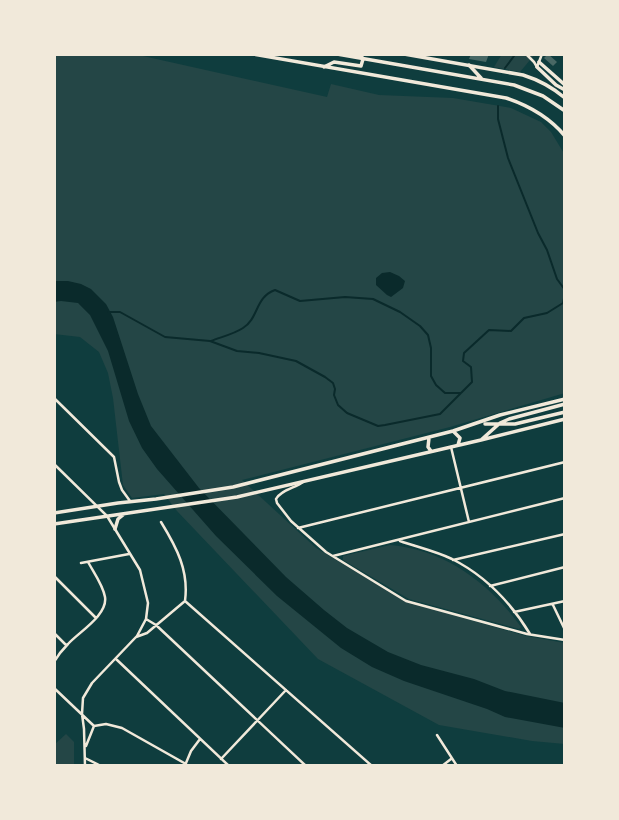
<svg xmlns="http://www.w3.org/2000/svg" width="619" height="820" font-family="Lato,sans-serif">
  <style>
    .green { fill: #244646 }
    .water { fill: #0a2a2b }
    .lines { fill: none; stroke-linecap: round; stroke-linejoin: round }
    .stream { stroke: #0a2a2b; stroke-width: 2 }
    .building { fill: #486865 }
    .minor { stroke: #f1e9da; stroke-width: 2.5 }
    .tertiary { stroke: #f1e9da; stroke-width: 3.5 }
    .secondary { stroke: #f1e9da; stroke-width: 3.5 }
  </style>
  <rect width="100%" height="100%" fill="#0f3d3e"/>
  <path class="green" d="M54,54H134L327,97L331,84L379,95L453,98L511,108L541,122L551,132L565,155V393L450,427L242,480L316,548L408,602L526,636L565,643V744L532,741L439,725L318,659L177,511L164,494L132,498L123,485L113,398L108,373L99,352L80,337L54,334Z
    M502,54H535L520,72L494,67Z
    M390,545C446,550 489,583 521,627L519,629L409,599L343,560V556Z
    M66,734L74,742V766H54V745Z"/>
  <path class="water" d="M390,272L399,276L405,281L403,288L391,297L387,295L376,285V278L382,273Z
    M54,281H68L81,284L91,289L106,304L113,317L138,394L151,426L199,488L286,577L324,610L347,628L388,652L421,665L474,679L505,691L565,703V728L505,717L487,709L404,681L372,667L341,648L277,596L216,536L157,469L142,448L129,421L108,351L90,315L78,303L61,301L54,302Z"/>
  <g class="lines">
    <path class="stream" d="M505,68L514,56
      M498,106V119L508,158L538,233L547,250L557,279L565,290
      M108,312H120L165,337L210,341L237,351L259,353L296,361L325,377L333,383L335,389L334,395L338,405L347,413L378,426L385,425L440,414L472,382L471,367L463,361L464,353L489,330L511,331L524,318L547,313L563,303L565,294
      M211,341C221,337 234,334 243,328C259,318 255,297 275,290L300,301L345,297L373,299L400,312L420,326L428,335L431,348V376L436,385L445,393H461"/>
  </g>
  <path class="building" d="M471,54H489L486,62L469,59Z
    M548,54L557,62L553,66L544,58Z"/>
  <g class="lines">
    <path class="minor" d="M526,54L534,62L537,67
      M537,67L542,54
      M54,398L114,457L119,482L122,490L130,501
      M451,447L469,522
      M54,464L107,516L140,570L148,603L146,619L137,636
      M303,482C295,488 281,490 276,499L277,503L291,521L326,552L406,601L527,634L565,640
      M161,522C177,548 189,571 185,601
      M298,528L565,462
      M400,541C417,547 435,551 452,559C484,575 511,603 530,634
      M333,556L565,498
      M453,560L565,534
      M81,563L129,554
      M54,576L96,618
      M490,586L565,567
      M185,601L372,766
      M553,605L565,630
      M514,612L565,601
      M146,619L156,625L306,766
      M54,633L66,645
      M116,659L229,766
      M54,662C58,655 63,649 68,644C79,632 108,615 105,597C103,585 94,573 88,562
      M54,688L94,726L86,746
      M94,726L106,724L122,728L186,764
      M437,735L457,766
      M85,758L101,766
      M221,759L286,690
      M186,763L191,751L200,739
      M85,766L84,729L82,714L83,698L92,683L136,637L147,633L185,601
      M442,766L451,759"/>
    <path class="tertiary" d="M404,54L523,75C539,80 552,87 565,98
      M539,62L565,85
      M537,67L556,85L565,90"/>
    <path class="secondary" d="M253,54L506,98C530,106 549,117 565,136
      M337,54L514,85L543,96L565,111
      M469,65L481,78
      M324,67L334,62L361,66L363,59L360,54
      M485,424H515L565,412
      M453,431L460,438L458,445
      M429,438L428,447L431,451
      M481,440L500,423L509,419L565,404
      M54,513L118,503L156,499L233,487L453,431L500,415L565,399
      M54,524L237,497L481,440L565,419
      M115,529L118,519L123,515"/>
  </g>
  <rect width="619" height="820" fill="none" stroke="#f1e9da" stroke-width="112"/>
</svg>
